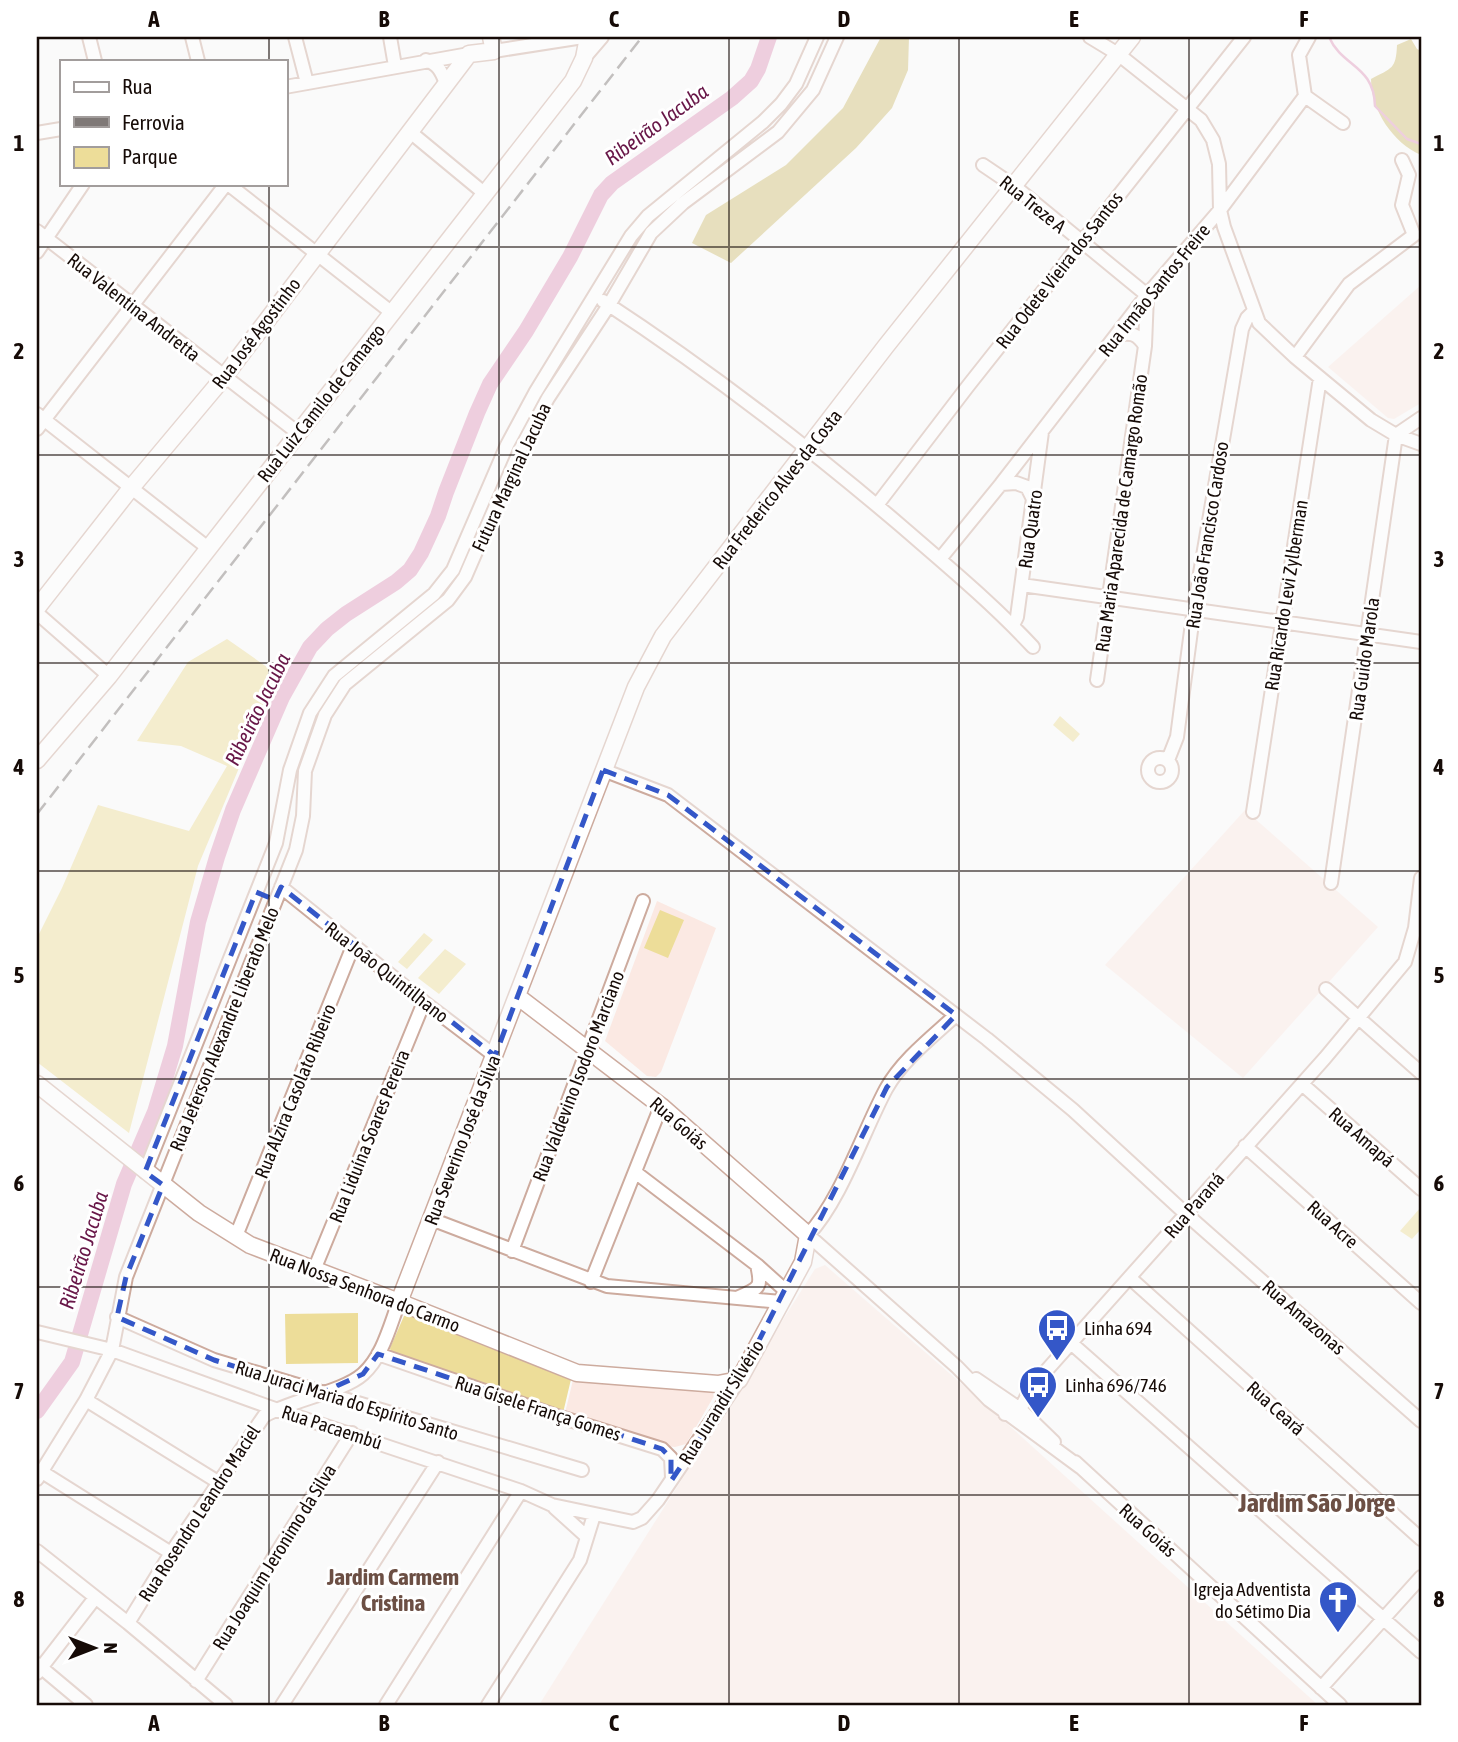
<svg xmlns="http://www.w3.org/2000/svg" width="1458" height="1742" font-family="'Asap Condensed',sans-serif">
  <style>
    .built { fill: #fbe9e3 }
    .green { fill: #eddd99 }
    .forest { fill: #d0bf76 }
    .lines { fill: none; stroke-linecap: round; stroke-linejoin: round }
    .stream { stroke: #e09abd; stroke-width: 2.5 }
    .river { stroke: #e09abd; stroke-width: 16 }
    .minor-casing { stroke: #cdab9e; stroke-width: 16 }
    .major-casing { stroke: #cdab9e; stroke-width: 19 }
    .minor { stroke: #fff; stroke-width: 12 }
    .major { stroke: #fff; stroke-width: 16 }
    .rail { stroke: #7f7977; stroke-width: 2.5; stroke-dasharray: 14 7; stroke-linecap: butt }
    .marked { fill: none; stroke: #3457c8; stroke-width: 5; stroke-dasharray: 14 9; stroke-linejoin: round }
    .grid { fill: none; stroke: #160b07; stroke-width: 2; stroke-opacity: 0.55 }
    .labels { text-anchor: middle; dominant-baseline: central; stroke-width: 6; stroke-linejoin: round; paint-order: stroke }
    .street-label { font-size: 19px; fill: #160b07; stroke: #fff }
    .poi-label { font-size: 19px; fill: #160b07; stroke: #fff; text-anchor: start }
    .water-label { font-size: 21px; font-style: italic; fill: #681748; stroke: #fff }
    .quarter-label { font-size: 23px; font-weight: bold; fill: #6c4f44; stroke: #fff }
    .district-label { font-size: 26px; font-weight: bold; fill: #6c4f44; stroke: #fff }
    .neatline { fill: none; stroke: #160b07; stroke-width: 2.5 }
    .grid-label { font-size: 23px; text-anchor: middle; font-weight: bold; fill: #160b07 }
  </style>
  <rect width="100%" height="100%" fill="#fafafa"/>
  <path class="built" d="M1421,285V403L1394,419L1388,418L1328,367Z
    M1245,810L1378,927L1243,1078L1105,965Z
    M657,901L716,928L661,1072L656,1077L647,1076L605,1041Z
    M825,1265L1002,1419L1318,1705H539L815,1269Z
    M574,1376L712,1391L714,1396L686,1444L675,1447L665,1446L565,1413Z"/>
  <path class="green" d="M227,639L274,672L272,689L198,866L129,1133L37,1062V938L62,888L98,805L189,831L227,766L181,746L137,741L188,662Z
    M1060,716L1080,734L1073,742L1053,725Z
    M660,910L684,920L668,958L644,948Z
    M424,933L433,940L407,969L398,962Z
    M445,949L466,964L439,994L418,978Z
    M1421,1207V1229L1412,1239L1400,1231Z
    M411,1312L572,1375L563,1413L391,1354L390,1348L404,1316Z
    M358,1313V1363L286,1364L285,1314Z"/>
  <path class="forest" d="M881,37H909L908,70L892,108L856,148L731,263L692,243L706,215L786,165L843,108Z
    M1411,39L1417,49L1421,51V155C1393,143 1371,110 1371,79C1392,68 1396,69 1397,45Z"/>
  <g class="lines">
    <path class="stream" d="M1329,37C1342,67 1374,65 1375,106L1407,139L1421,144"/>
    <path class="river" d="M37,1411L72,1362L124,1184L155,1112L175,1046L198,922L217,857L233,810L282,697L310,647L327,629L346,614L396,582L410,570L421,553L438,516L446,492L477,413L490,384L526,331L570,257L601,195L612,183L732,98L751,81L758,69L769,37"/>
    <defs>
      <path id="minor" d="M89,37L95,61
        M192,37L198,61
        M295,37L307,83
        M390,37L395,66
        M1090,37L1118,54L1201,120L1213,140L1219,164L1220,210L1224,227L1259,323L1295,357L1371,420L1396,435L1421,444
        M1309,37L1299,55L1305,96L1343,123
        M494,51L583,37
        M584,58L602,37
        M426,60C439,65 441,71 446,83
        M285,87L469,54
        M409,131L484,193
        M37,133L61,129
        M1402,160L1409,175L1402,205L1414,235
        M983,165L1014,186L1147,295L1145,346L1097,680
        M228,184L391,312
        M37,231L298,433
        M37,252L83,184
        M603,301C707,369 806,445 900,525C945,564 992,603 1033,647
        M1116,335C1130,332 1137,333 1145,346
        M1295,357L1349,284L1414,235
        M37,414L208,548
        M37,429L226,184
        M1001,484L1016,483L1027,487L1034,501
        M877,505L968,386L1244,37
        M940,559L1001,484L1147,295L1220,210L1305,96
        M1022,585L1421,642
        M37,613L109,676
        M1013,625L1017,617L1042,432
        M1148 770a12 12 0 1 1 24 0a12 12 0 1 1-24 0Z
        M1168,760L1177,737L1194,608L1242,329L1247,318L1253,312
        M603,770L668,795L987,1039L1073,1110L1186,1214L1421,1421
        M1253,812L1320,378
        M1331,883L1396,435L1421,418
        M281,887L424,1002L495,1056
        M1326,989L1421,1073
        M956,1015C932,1037 902,1060 886,1089C863,1132 841,1200 808,1235L957,1367L989,1400L1080,1467
        M1302,1084L1421,1189
        M1245,1146L1421,1303
        M145,1172L276,843L290,770L310,713L334,676L434,594L453,570L507,445L535,393L631,236L648,216L763,122L781,104L796,84L817,37
        M635,1172L757,1265L787,1292
        M431,1219L607,1286L781,1302
        M236,1236L353,946
        M512,1251L643,901
        M314,1270L424,1002
        M1130,1278L1421,1539
        M591,1282L661,1106
        M739,1297C760,1288 762,1287 757,1265
        M117,1317L214,1360L582,1470
        M37,1332L112,1350L275,1409L521,1491L552,1505L633,1522L642,1518L658,1500L739,1380
        M1071,1343L1421,1652
        M378,1354L560,1417L662,1449L671,1458L672,1477
        M976,1379L1020,1409L1054,1442
        M86,1400L218,1482
        M1005,1414C1020,1414 1025,1402 1029,1390L1325,1058L1405,962L1415,928L1421,878
        M1075,1462L1340,1705
        M42,1472L171,1553
        M37,1479L86,1400L112,1350L126,1277L296,850L303,816L305,771L325,715L345,684L448,600L465,577L521,448L548,398L609,305L651,233L683,203L778,132L813,90L837,37
        M555,1508L586,1536
        M37,1551L128,1623L226,1705
        M128,1623L171,1553L264,1416C291,1400 343,1392 363,1374C383,1356 390,1325 399,1302
        M37,1664L86,1705
        M37,1673L95,1598
        M196,1681L352,1433
        M1321,1688L1421,1577
        M282,1705L438,1462
        M386,1705L521,1491
        M488,1705L580,1560L594,1515"/>
      <path id="major" d="M37,608L131,488L224,377L469,54L494,51L491,37
        M37,760L109,676L573,81L584,58L588,37
        M37,1084L199,1213L250,1245L399,1302L577,1373L718,1384L739,1380L803,1262L808,1235L661,1106L517,996
        M399,1302L636,687L663,636L886,346L1132,37"/>
    </defs>
    <use href="#minor" class="minor-casing"/>
    <use href="#major" class="major-casing"/>
    <use href="#minor" class="minor"/>
    <use href="#major" class="major"/>
    <path class="rail" d="M37,814L642,37"/>
  </g>
  <path d="M0 0H1458V1742H0ZM603,770L668,795L956,1015L887,1087L739,1380L671,1481V1458L662,1449L378,1354L363,1374L321,1393L214,1360L117,1317L126,1277L163,1185L145,1172L256,892L275,900L281,887L495,1056Z" fill="#fafafa" fill-opacity=".55" fill-rule="evenodd"/>
  <path class="marked" d="M603,770L668,795L956,1015L887,1087L739,1380L671,1481V1458L662,1449L378,1354L363,1374L321,1393L214,1360L117,1317L126,1277L163,1185L145,1172L256,892L275,900L281,887L495,1056Z"/>
  <path class="grid" d="M269,37V61M499,37V1705M729,37V1705M959,37V1705M1189,37V1705M269,184V1705M37,247H1421M37,455H1421M37,663H1421M37,871H1421M37,1079H1421M37,1287H1421M37,1495H1421"/>
  <defs>
    <symbol id="bus-pin" viewBox="-11 -11 22 30"><path d="M0 17L-7.5 6A9.5 9.5 0 1 1 7.5 6Z" fill="#3457c8" stroke="#fff"/><path d="M-5-6H5V4H4V6H2V4H-2V6H-4V4H-5ZM-3.5-4V0h7V-4ZM-3.5 1.2v1.5H-2V1.2ZM2 1.2v1.5H3.5V1.2Z" fill="#fff"/></symbol>
    <symbol id="church-pin" viewBox="-11 -11 22 30"><path d="M0 17L-7.5 6A9.5 9.5 0 1 1 7.5 6Z" fill="#3457c8" stroke="#fff"/><path d="M-1.2-6h2.4v3.5h3.3v2.4h-3.3V6h-2.4V-.1h-3.3v-2.4h3.3Z" fill="#fff"/></symbol>
  </defs>
  <g fill-rule="evenodd">
    <use href="#bus-pin" x="1035" y="1306" width="44" height="60"/>
    <use href="#bus-pin" x="1016" y="1363" width="44" height="60"/>
    <use href="#church-pin" x="1316" y="1578" width="44" height="60"/>
  </g>
  <g class="labels">
    <g class="street-label">
      <text transform="translate(1033 204) rotate(39)">Rua Treze A</text>
      <text transform="translate(1059 270) rotate(-52)">Rua Odete Vieira dos Santos</text>
      <text transform="translate(1154 290) rotate(-51)">Rua Irmão Santos Freire</text>
      <text transform="translate(134 307) rotate(38)">Rua Valentina Andretta</text>
      <text transform="translate(256 333) rotate(-53)">Rua José Agostinho</text>
      <text transform="translate(321 403) rotate(-52)">Rua Luiz Camilo de Camargo</text>
      <text transform="translate(511 477) rotate(-65)">Futura Marginal Jacuba</text>
      <text transform="translate(777 489) rotate(-52)">Rua Frederico Alves da Costa</text>
      <text transform="translate(1121 513) rotate(-82)">Rua Maria Aparecida de Camargo Romão</text>
      <text transform="translate(1030 529) rotate(-82)">Rua Quatro</text>
      <text transform="translate(1207 535) rotate(-81)">Rua João Francisco Cardoso</text>
      <text transform="translate(1286 595) rotate(-81)">Rua Ricardo Levi Zylberman</text>
      <text transform="translate(1364 659) rotate(-82)">Rua Guido Marola</text>
      <text transform="translate(387 972) rotate(38)">Rua João Quintilhano</text>
      <text transform="translate(224 1029) rotate(-68)">Rua Jeferson Alexandre Liberato Melo</text>
      <text transform="translate(578 1076) rotate(-69)">Rua Valdevino Isodoro Marciano</text>
      <text transform="translate(295 1091) rotate(-68)">Rua Alzira Casolato Ribeiro</text>
      <text transform="translate(679 1123) rotate(41)">Rua Goiás</text>
      <text transform="translate(369 1136) rotate(-68)">Rua Liduína Soares Pereira</text>
      <text transform="translate(1362 1137) rotate(41)">Rua Amapá</text>
      <text transform="translate(462 1140) rotate(-69)">Rua Severino José da Silva</text>
      <text transform="translate(1194 1205) rotate(-49)">Rua Paraná</text>
      <text transform="translate(1333 1224) rotate(42)">Rua Acre</text>
      <text transform="translate(365 1290) rotate(21)">Rua Nossa Senhora do Carmo</text>
      <text transform="translate(1304 1317) rotate(41)">Rua Amazonas</text>
      <text transform="translate(347 1400) rotate(17)">Rua Juraci Maria do Espírito Santo</text>
      <text transform="translate(721 1402) rotate(-58)">Rua Jurandir Silvério</text>
      <text transform="translate(538 1408) rotate(18)">Rua Gisele França Gomes</text>
      <text transform="translate(1276 1408) rotate(42)">Rua Ceará</text>
      <text transform="translate(332 1427) rotate(18)">Rua Pacaembú</text>
      <text transform="translate(199 1513) rotate(-57)">Rua Rosendro Leandro Maciel</text>
      <text transform="translate(1148 1530) rotate(42)">Rua Goiás</text>
      <text transform="translate(274 1557) rotate(-58)">Rua Joaquim Jeronimo da Silva</text>
    </g>
    <g class="poi-label">
      <text x="1084" y="1328">Linha 694</text>
      <text x="1065" y="1385">Linha 696/746</text>
      <text x="1311" y="1589" text-anchor="end">Igreja Adventista<tspan x="1311" dy="22">do Sétimo Dia</tspan></text>
    </g>
    <g class="water-label">
      <text transform="translate(656 124) rotate(-36)">Ribeirão Jacuba</text>
      <text transform="translate(257 709) rotate(-64)">Ribeirão Jacuba</text>
      <text transform="translate(83 1250) rotate(-73)">Ribeirão Jacuba</text>
    </g>
    <g class="quarter-label">
      <text x="393" y="1577">Jardim Carmem<tspan x="393" dy="26">Cristina</tspan></text>
    </g>
    <g class="district-label">
      <text x="1317" y="1503">Jardim São Jorge</text>
    </g>
  </g>
  <rect width="1458" height="1742" fill="none" stroke="#ffffff" stroke-width="77"/>
  <rect x="60" y="60" width="228" height="126" fill="#ffffff" stroke="#a29d9c" stroke-width="2"/>
  <rect x="74" y="82" width="35" height="10" fill="#ffffff" stroke="#a29d9c" stroke-width="2"/>
  <text x="122" y="94" font-size="21" fill="#160b07">Rua</text>
  <rect x="74" y="117" width="35" height="10" fill="#7f7977" stroke="#a29d9c" stroke-width="2"/>
  <text x="122" y="130" font-size="21" fill="#160b07">Ferrovia</text>
  <rect x="74" y="147" width="35" height="21" fill="#eddd99" stroke="#a29d9c" stroke-width="2"/>
  <text x="122" y="164" font-size="21" fill="#160b07">Parque</text>
  <g transform="translate(94 1648) rotate(90)" stroke="#ffffff" stroke-width="5" paint-order="stroke">
  <path d="M0-5L12 26L0 18L-12 26Z" fill="#160b07"/>
  <text y="-10" font-size="19" font-weight="bold" text-anchor="middle" fill="#160b07">N</text>
  </g>
  <rect x="38" y="38" width="1382" height="1666" class="neatline"/>
  <g class="grid-label">
    <text x="154" y="27">A</text>
    <text x="384" y="27">B</text>
    <text x="614" y="27">C</text>
    <text x="844" y="27">D</text>
    <text x="1074" y="27">E</text>
    <text x="1304" y="27">F</text>
    <text x="19" y="151">1</text>
    <text x="1439" y="151">1</text>
    <text x="19" y="359">2</text>
    <text x="1439" y="359">2</text>
    <text x="19" y="567">3</text>
    <text x="1439" y="567">3</text>
    <text x="19" y="775">4</text>
    <text x="1439" y="775">4</text>
    <text x="19" y="983">5</text>
    <text x="1439" y="983">5</text>
    <text x="19" y="1191">6</text>
    <text x="1439" y="1191">6</text>
    <text x="19" y="1399">7</text>
    <text x="1439" y="1399">7</text>
    <text x="19" y="1607">8</text>
    <text x="1439" y="1607">8</text>
    <text x="154" y="1731">A</text>
    <text x="384" y="1731">B</text>
    <text x="614" y="1731">C</text>
    <text x="844" y="1731">D</text>
    <text x="1074" y="1731">E</text>
    <text x="1304" y="1731">F</text>
  </g>
</svg>
